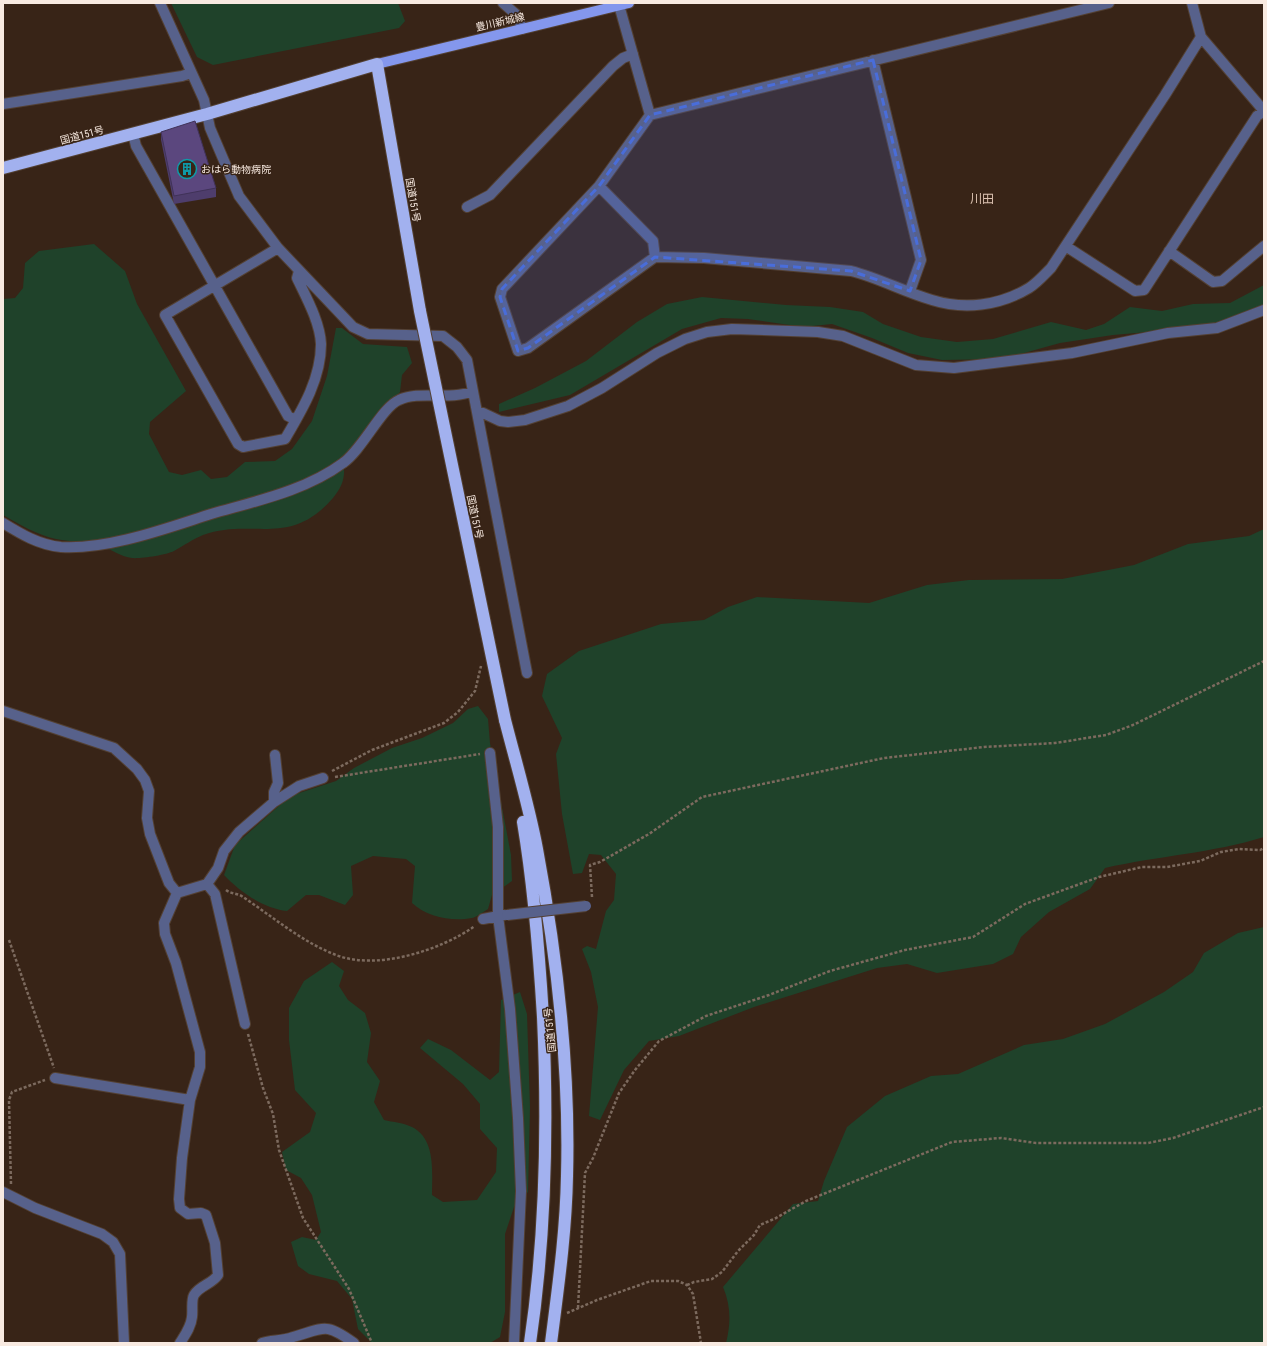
<svg xmlns="http://www.w3.org/2000/svg" width="1267" height="1346" font-family="'Roboto Condensed','Noto Sans JP',sans-serif">
  <style>
    .green { fill: #1f422a }
    .lines { fill: none; stroke-linecap: round; stroke-linejoin: round }
    .street-casing { stroke: #534033; stroke-width: 12 }
    .primary-casing { stroke: #534033; stroke-width: 12 }
    .highway-casing { stroke: #534033; stroke-width: 14 }
    .path { stroke: #7c6a5e; stroke-width: 2.5; stroke-dasharray: 3 2; stroke-linecap: butt }
    .street { stroke: #57618b; stroke-width: 10 }
    .primary { stroke: #8497ed; stroke-width: 10 }
    .highway { stroke: #a2b1ef; stroke-width: 12 }
    .street-bridge-casing { stroke: #534033; stroke-width: 12; stroke-linecap: butt }
    .highway-bridge-casing { stroke: #534033; stroke-width: 14; stroke-linecap: butt }
    .street-bridge { stroke: #57618b; stroke-width: 10 }
    .highway-bridge { stroke: #a2b1ef; stroke-width: 12 }
    .wall { fill: #4e3d6c }
    .building { fill: #5b477e; stroke: #403258 }
    .marked { fill: #496dda; fill-opacity: 0.2; stroke: #496dda; stroke-width: 3; stroke-dasharray: 8 5; stroke-linejoin: round }
    .labels { text-anchor: middle; dominant-baseline: central; stroke-width: 3; stroke-linejoin: round; paint-order: stroke }
    .street-label { font-size: 10px; fill: #f8eae1; stroke: #382417 }
    .poi-label { font-size: 10px; fill: #f8eae1; stroke: #382417; text-anchor: start }
    .quarter-label { font-size: 12px; fill: #dcc2b1; stroke: #382417 }
  </style>
  <rect width="100%" height="100%" fill="#382417"/>
  <path class="green" d="M171,3H398L405,21L399,28L213,65L197,57Z
    M94,244L125,271L137,304L186,391L150,422L149,434L169,472L182,475L201,470L211,479L227,477L245,462L275,461L292,449L312,421L327,376L336,328H342L363,344L407,347L412,363L402,375L400,392L343,460C346,476 343,486 333,498C289,549 252,517 203,535C193,539 183,546 174,551C166,555 140,559 132,558C121,557 113,550 103,547C88,542 71,542 56,539C37,535 19,524 3,515V299L15,298L23,288L25,263L39,251Z
    M1264,285V306L1217,326L1113,335L1060,343L1002,359L942,360L908,353L872,338L832,324L803,327L748,319L721,318L682,329L570,395L499,412V404L535,388L586,361L637,322L667,304L702,297L786,305L830,307L863,312L883,324L921,337L957,342L993,339L1051,322L1086,330L1104,324L1130,307L1162,311L1193,304L1230,303Z
    M1264,529V837C1213,853 1157,856 1105,868L1090,889L1049,912L1021,937L1013,954L993,964L937,973L907,964L877,968L754,1007L679,1036L649,1041L624,1070L600,1120L589,1116L598,1007L591,972L582,949L587,946L596,949L606,911L614,900L616,874L601,855L589,854L582,873L573,874L562,814L556,754L562,738L542,696L547,674L579,651L661,624L704,620L728,607L757,597L869,603L927,585L969,580L1062,579L1134,565L1188,544L1249,536Z
    M478,706L488,719L490,743L511,855L512,881L492,895L488,909C483,912 477,917 472,918C452,922 427,917 412,903L415,866L406,859L373,856L351,866L353,895L345,905L319,895H306L287,911C263,908 240,892 224,875L235,845L290,796L336,781L354,768L392,748L422,738L453,723L468,709Z
    M1264,927V1343H726C731,1323 731,1306 723,1287L793,1204L818,1201L824,1181L847,1127L885,1096L931,1076L958,1074L1024,1045L1063,1039L1105,1024L1164,992L1193,972L1204,953L1238,933Z
    M332,962L344,971L339,986L348,1000L365,1013L371,1033L367,1062L380,1081L374,1102L384,1120C393,1122 404,1123 412,1127C436,1139 432,1172 432,1195L443,1202L477,1200L496,1172L497,1148L480,1129V1104L463,1084L420,1048L428,1039L451,1050L490,1080L499,1072L501,1000L520,992L527,1014L530,1107L528,1192L514,1207L505,1234V1312L500,1337L490,1343H372L358,1329L352,1299L337,1281L309,1274L298,1266L291,1242L302,1237L316,1240L321,1232L312,1195L301,1178L286,1170L282,1152L310,1132L316,1113L295,1090L289,1040V1008L304,981Z"/>
  <g class="lines">
    <defs>
      <path id="street" d="M160,3L204,100L210,128L239,196L278,248L353,327L368,334L443,336L457,347L467,360L527,673
        M503,3L518,16L522,29
        M1109,3L650,115L599,186L502,289L500,297L518,351L528,348L655,257L704,258L851,271C879,278 904,292 932,300C964,310 999,306 1029,288C1037,283 1044,275 1051,268L1165,95L1201,37
        M1192,3L1201,37L1264,111
        M619,5L650,115
        M873,60L921,260L910,291
        M3,104L182,76L191,73
        M133,134L136,146L288,416L296,420
        M599,186L653,241L655,257
        M467,207L490,195L613,66L623,58L633,54
        M1067,247L1135,291L1144,290L1257,116L1264,111
        M278,248L165,315L238,444L243,447L285,439C302,410 321,379 321,344C320,322 306,297 297,278L299,271
        M1169,251L1213,282L1222,281L1264,246
        M477,412L483,413L500,421L508,422L525,420L568,406L602,388L657,353L685,339L707,332L732,329L818,332L843,336L916,365L954,368L1072,353L1168,333L1217,328L1264,310
        M3,523C21,534 39,545 61,547C108,550 167,528 211,514C256,501 305,491 343,463C362,450 382,407 399,400C420,390 449,401 473,391
        M3,711L114,748L137,769L145,780L149,791L147,818L150,834L169,883L177,893
        M490,753L498,827V916L510,1009L518,1118L521,1191L514,1343
        M274,802L299,786L323,778
        M207,884L215,894L245,1024
        M483,919L504,915
        M55,1078L190,1100
        M3,1192L35,1208L102,1234L113,1242L120,1254L124,1343
        M180,1343C185,1335 191,1327 192,1317C193,1310 191,1300 194,1295C200,1285 211,1285 218,1275L215,1243L206,1215L201,1213L188,1214L180,1208L179,1199L182,1158L190,1100L200,1067V1052L176,963L165,934L164,923L177,893L207,884L218,868L224,851L239,832L274,802V792L278,783L275,755
        M262,1343C272,1340 283,1341 293,1337C325,1328 325,1322 354,1343"/>
      <path id="primary" d="M377,64L629,3"/>
      <path id="highway" d="M3,168L207,114L377,64L420,311
        M505,720C516,763 529,806 537,849C557,956 570,1067 567,1176C566,1232 558,1288 551,1343
        M523,822C534,887 539,951 543,1017C548,1126 546,1235 530,1343"/>
    </defs>
    <use href="#street" class="street-casing"/>
    <use href="#primary" class="primary-casing"/>
    <use href="#highway" class="highway-casing"/>
    <path class="path" d="M332,771L372,750L444,723L458,712L475,691L481,666
      M335,777L480,754
      M226,890C231,894 238,893 243,897C273,917 302,942 336,955C377,971 441,950 475,926
      M592,897L590,865L600,862L649,834L702,797L884,758L984,747L1055,743L1106,735L1133,725L1264,661
      M9,940L54,1068
      M248,1034L263,1088L273,1114L279,1150L303,1218L349,1289L372,1343
      M11,1184L9,1100L12,1092L45,1080
      M687,1285L694,1282L712,1279L722,1272L738,1251L754,1235L760,1225L776,1218L806,1201L952,1142L1001,1138L1036,1143H1148L1173,1138L1264,1107
      M578,1308L585,1173L593,1158L619,1093L635,1070L659,1041L706,1016L769,995L830,971L905,950L973,937L1025,904L1099,877L1142,867H1167L1200,861L1221,852L1239,849L1260,850L1264,848
      M567,1313L597,1300L651,1281H678L687,1285L693,1294L701,1343"/>
    <use href="#street" class="street"/>
    <use href="#primary" class="primary"/>
    <use href="#highway" class="highway"/>
    <defs>
      <path id="street-bridge" d="M507,915L586,906"/>
      <path id="highway-bridge" d="M420,311L505,720"/>
    </defs>
    <use href="#street-bridge" class="street-bridge-casing"/>
    <use href="#highway-bridge" class="highway-bridge-casing"/>
    <use href="#street-bridge" class="street-bridge"/>
    <use href="#highway-bridge" class="highway-bridge"/>
  </g>
  <path class="wall" d="M161,132L216,188V197L174,204L161,140Z"/>
  <path class="building" d="M195,121L216,188L174,196L161,132Z"/>
  <path class="marked" d="M873,60L921,260L910,291L851,271L655,257L528,348L518,351L500,297L502,289L599,186L650,115Z"/>
  <defs>
    <symbol id="building-ring" viewBox="-11 -11 22 22"><circle r="9.5" fill="#382417" stroke="#0f9aa8" stroke-width="1.5"/><path d="M-4-6H4V6H1V3H-1V6H-4ZM-2.5-4.3h1.7v1.8h-1.7ZM.8-4.3h1.7v1.8H.8ZM-2.5-1h1.7V.8h-1.7ZM.8-1h1.7V.8H.8Z" fill="#0f9aa8"/></symbol>
  </defs>
  <g fill-rule="evenodd">
    <use href="#building-ring" x="176" y="158" width="22" height="22"/>
  </g>
  <g class="labels">
    <g class="street-label">
      <text transform="translate(500 22) rotate(-13)">豊川新城線</text>
      <text transform="translate(82 135) rotate(-15)">国道151号</text>
      <text transform="translate(413 200) rotate(80)">国道151号</text>
      <text transform="translate(475 517) rotate(78)">国道151号</text>
      <text transform="translate(550 1030) rotate(-96)">国道151号</text>
    </g>
    <g class="poi-label">
      <text x="201" y="169">おはら動物病院</text>
    </g>
    <g class="quarter-label">
      <text x="982" y="199">川田</text>
    </g>
  </g>
  <rect width="1267" height="1346" fill="none" stroke="#f8eae1" stroke-width="8"/>
</svg>
